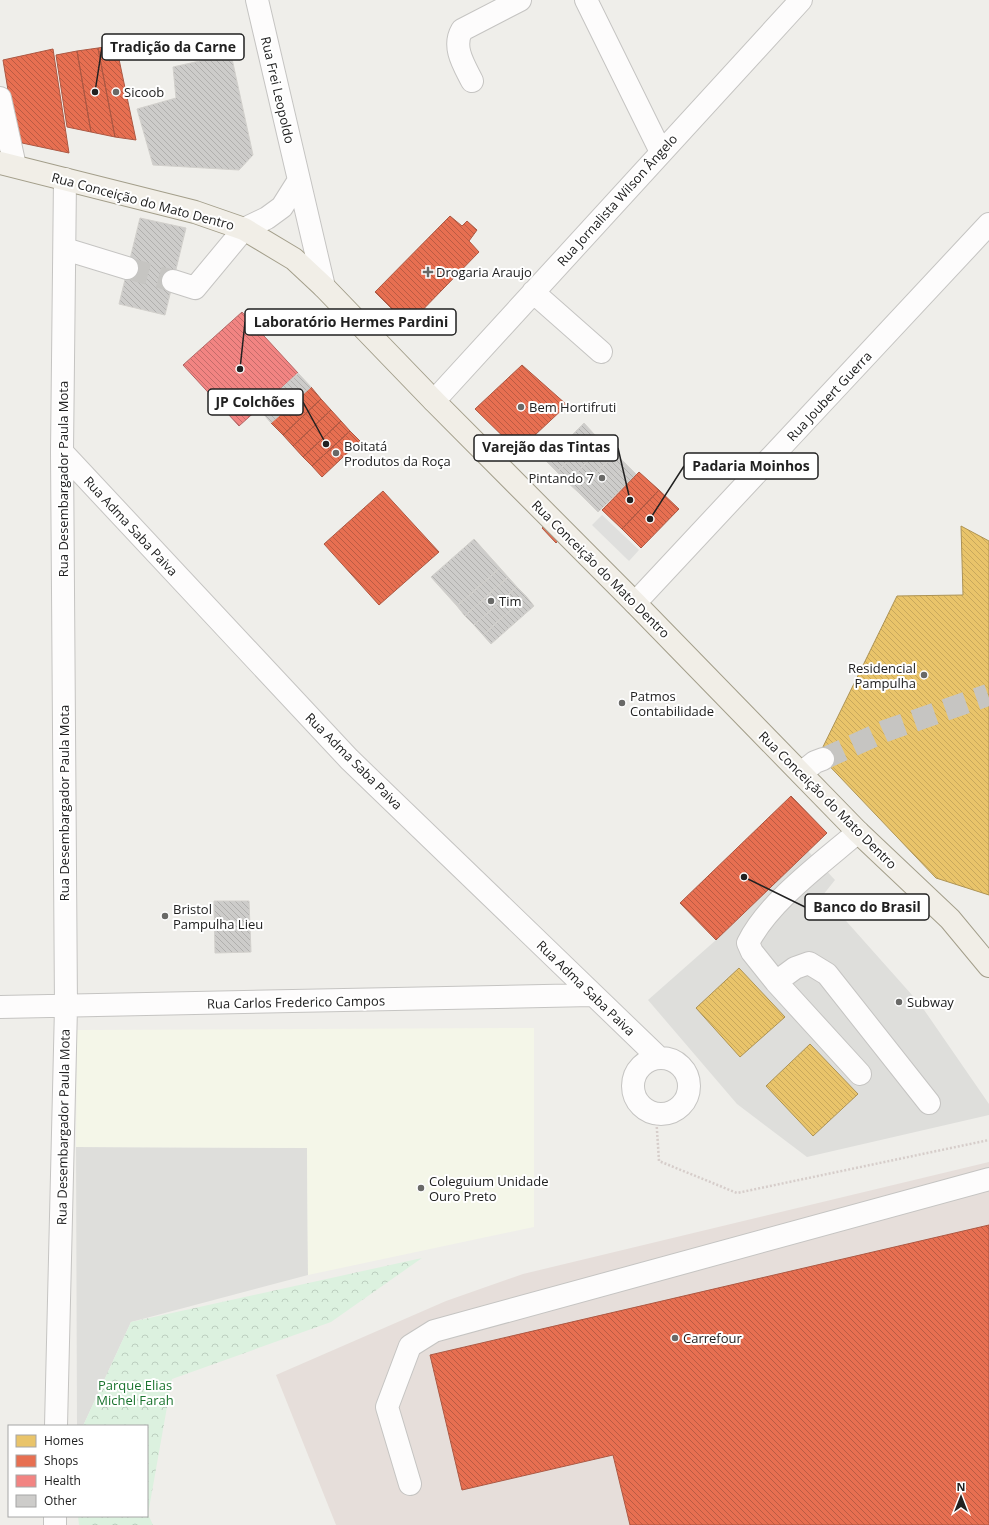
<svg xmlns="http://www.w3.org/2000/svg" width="989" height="1525" font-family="'Open Sans',sans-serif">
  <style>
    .residential { fill: #dededb }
    .commercial { fill: #e6deda }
    .education { fill: #f4f6e8 }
    .park { fill: url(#park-crowns) }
    .parking { fill: #dfdfdd }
    .homes { fill: url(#homes-back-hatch); stroke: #ad9354 }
    .shops { fill: url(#shops-back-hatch); stroke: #ac5843 }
    .health { fill: url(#health-back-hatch); stroke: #b36665 }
    .building { fill: url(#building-back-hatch); stroke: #d2d0cc }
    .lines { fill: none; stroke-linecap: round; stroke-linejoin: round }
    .minor-tunnel { stroke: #c6c5c2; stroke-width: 22; stroke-dasharray: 22 11; stroke-linecap: butt }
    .minor-casing { stroke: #c5c4c2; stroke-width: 24 }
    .major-casing { stroke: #a39e8a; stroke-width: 24 }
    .path { stroke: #d6cdca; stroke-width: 2.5; stroke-dasharray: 2 2; stroke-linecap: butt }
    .minor { stroke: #fdfcfc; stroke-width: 22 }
    .major { stroke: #f1eee7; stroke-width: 22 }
    .poi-dot { fill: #696967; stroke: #fff; stroke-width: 1.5 }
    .labels { text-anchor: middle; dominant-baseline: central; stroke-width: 4; stroke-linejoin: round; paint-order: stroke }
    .street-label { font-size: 13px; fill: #212121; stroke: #fff }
    .poi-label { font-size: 13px; fill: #212121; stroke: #fff; text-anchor: start }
    .park-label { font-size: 13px; fill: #1b742f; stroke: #fff }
    .leader { fill: none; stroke: #212121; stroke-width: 1.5 }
    .callout-dot { fill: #212121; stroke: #fff; stroke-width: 1.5 }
    .callout { fill: #fff; stroke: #212121; stroke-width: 1.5 }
    .callout-label { font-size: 14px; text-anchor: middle; font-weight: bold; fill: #212121 }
  </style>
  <defs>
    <pattern id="park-crowns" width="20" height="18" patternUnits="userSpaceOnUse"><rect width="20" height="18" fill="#dcf1df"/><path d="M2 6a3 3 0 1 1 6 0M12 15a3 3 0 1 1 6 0" fill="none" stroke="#bccebf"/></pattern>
    <pattern id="homes-back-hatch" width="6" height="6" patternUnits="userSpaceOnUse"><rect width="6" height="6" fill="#e9c46a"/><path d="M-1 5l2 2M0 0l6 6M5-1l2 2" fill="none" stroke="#c8a85c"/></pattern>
    <pattern id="shops-back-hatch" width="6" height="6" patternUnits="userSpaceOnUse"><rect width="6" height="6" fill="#e76f51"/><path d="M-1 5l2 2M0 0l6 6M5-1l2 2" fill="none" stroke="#bb5b43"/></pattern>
    <pattern id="health-back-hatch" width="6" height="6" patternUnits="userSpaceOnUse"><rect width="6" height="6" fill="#f28482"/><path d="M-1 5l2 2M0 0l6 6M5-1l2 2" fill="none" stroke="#c46c6a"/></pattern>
    <pattern id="building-back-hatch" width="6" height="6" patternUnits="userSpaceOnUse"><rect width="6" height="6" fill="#cdccca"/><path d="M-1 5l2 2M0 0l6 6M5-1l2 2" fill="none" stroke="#b0afad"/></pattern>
  </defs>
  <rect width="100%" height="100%" fill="#efeeea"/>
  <path class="residential" d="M808,851L835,880L823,895L920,1004L989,1104V1115L807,1157L737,1104L648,1000L716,940Z
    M76,1147L307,1148L308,1275L131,1322L83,1426H77Z"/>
  <path class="commercial" d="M989,1162V1525H336L276,1375L446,1301L523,1274Z"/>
  <path class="education" d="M534,1028V1227L308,1275L307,1148L76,1147L77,1030Z"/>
  <path class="park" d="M422,1258L331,1322L172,1379L148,1514L153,1525H79L78,1516H147V1426H83L131,1322Z"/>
  <path class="parking" d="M602,515L639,550L629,561L592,525Z"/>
  <path class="homes" d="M961,526L989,541V895L936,878L819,755L897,596L963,595Z
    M739,968L785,1017L740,1057L696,1008Z
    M810,1044L858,1094L813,1136L766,1086Z"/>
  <path class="shops" d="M116,45L136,140L115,137L98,48Z
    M98,48L115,137L91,132L77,51Z
    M53,49L69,153L22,143L15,132L3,60Z
    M77,51L91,132L67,127L56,55Z
    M450,216L462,226L467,221L477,230L469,241L479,252L408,325L375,292Z
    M522,365L567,405L518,451L475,409Z
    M311,387L321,399L283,435L271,423Z
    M321,399L331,410L293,446L283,435Z
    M331,410L341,421L303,457L293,446Z
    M341,421L350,431L312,466L303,457Z
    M350,431L360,441L322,477L312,466Z
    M639,472L659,490L622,529L602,510Z
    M659,490L679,509L641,548L622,529Z
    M383,491L439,552L379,605L324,544Z
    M552,519L566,533L556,543L542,528Z
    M791,796L827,833L716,940L680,903Z
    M989,1225V1525H630L613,1455L462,1490L430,1355Z"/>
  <path class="health" d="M242,312L298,373L239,426L183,365Z"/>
  <path class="building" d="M231,54L253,155L239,170L153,165L137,109L176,98L173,67Z
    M140,218L186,228L165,315L119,304Z
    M298,373L311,387L271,423L259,409Z
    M584,423L594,434L557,472L546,461Z
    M594,434L605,444L567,482L557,472Z
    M605,444L615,454L578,492L567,482Z
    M615,454L626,464L588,502L578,492Z
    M626,464L636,474L598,512L588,502Z
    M474,539L500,568L457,606L431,577Z
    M500,568L508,577L465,616L457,606Z
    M508,577L517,587L474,625L465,616Z
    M517,587L526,596L483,635L474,625Z
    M526,596L534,606L491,644L483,635Z
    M214,901H249L251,952L215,953Z"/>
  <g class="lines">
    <path class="minor-tunnel" d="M127,268L173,281
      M823,759L885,731L988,695"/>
    <defs>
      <path id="minor" d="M257,0L324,287
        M586,0L661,152
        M472,81C464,65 452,47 462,30L520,0
        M0,98L15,166
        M65,249L127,268
        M173,281L195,288L244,229L267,218L282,207L299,180
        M533,292L601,352
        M434,401L801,0
        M62,452L349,759L659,1058
        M635,603L989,224
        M801,773L815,762L823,759
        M858,832C823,862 768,902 748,943L752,952L776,982L860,1074
        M776,982L795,968L809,963L827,974L929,1103
        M0,1007L592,995
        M633 1086a28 28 0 1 1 56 0a28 28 0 1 1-56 0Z
        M56,1426L66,1007L62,452L65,179
        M410,1484L387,1407L410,1346L434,1331L989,1179
        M55,1516V1525"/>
      <path id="major" d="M0,163L195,212L244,229L294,259L324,287L434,401L635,603L858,832L950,919L989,966"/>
    </defs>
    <use href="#minor" class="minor-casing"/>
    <use href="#major" class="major-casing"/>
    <path class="path" d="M656,1115L659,1161L737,1193L989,1140"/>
    <use href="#minor" class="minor"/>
    <use href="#major" class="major"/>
  </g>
  <g class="poi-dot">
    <circle cx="116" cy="92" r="4"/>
    <path d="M426 266h4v4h4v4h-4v4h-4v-4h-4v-4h4z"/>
    <circle cx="521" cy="407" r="4"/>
    <circle cx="336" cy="453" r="4"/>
    <circle cx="602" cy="478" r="4"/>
    <circle cx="491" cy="601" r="4"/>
    <circle cx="924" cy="675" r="4"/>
    <circle cx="622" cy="703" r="4"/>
    <circle cx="165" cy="916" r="4"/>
    <circle cx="899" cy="1002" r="4"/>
    <circle cx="421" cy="1188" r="4"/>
    <circle cx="675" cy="1338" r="4"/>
  </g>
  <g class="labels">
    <g class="street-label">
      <text transform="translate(278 90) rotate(77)">Rua Frei Leopoldo</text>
      <text transform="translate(617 200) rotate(-48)">Rua Jornalista Wilson Ângelo</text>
      <text transform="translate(143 201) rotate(15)">Rua Conceição do Mato Dentro</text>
      <text transform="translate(829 396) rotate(-47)">Rua Joubert Guerra</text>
      <text transform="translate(63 479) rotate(-90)">Rua Desembargador Paula Mota</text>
      <text transform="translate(131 526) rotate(47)">Rua Adma Saba Paiva</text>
      <text transform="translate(601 569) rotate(45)">Rua Conceição do Mato Dentro</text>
      <text transform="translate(354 761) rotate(45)">Rua Adma Saba Paiva</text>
      <text transform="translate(828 800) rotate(45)">Rua Conceição do Mato Dentro</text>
      <text transform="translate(64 803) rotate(-90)">Rua Desembargador Paula Mota</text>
      <text transform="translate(586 988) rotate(44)">Rua Adma Saba Paiva</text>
      <text transform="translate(296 1002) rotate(-1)">Rua Carlos Frederico Campos</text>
      <text transform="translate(63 1127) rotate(-89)">Rua Desembargador Paula Mota</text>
    </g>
    <g class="poi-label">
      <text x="124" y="92">Sicoob</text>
      <text x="436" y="272">Drogaria Araujo</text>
      <text x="529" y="407">Bem Hortifruti</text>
      <text x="344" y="446">Boitatá<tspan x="344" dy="15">Produtos da Roça</tspan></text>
      <text x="594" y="478" text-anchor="end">Pintando 7</text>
      <text x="499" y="601">Tim</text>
      <text x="916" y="668" text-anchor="end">Residencial<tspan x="916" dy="15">Pampulha</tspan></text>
      <text x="630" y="696">Patmos<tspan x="630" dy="15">Contabilidade</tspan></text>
      <text x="173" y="909">Bristol<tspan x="173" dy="15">Pampulha Lieu</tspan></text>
      <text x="907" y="1002">Subway</text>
      <text x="429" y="1181">Coleguium Unidade<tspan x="429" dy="15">Ouro Preto</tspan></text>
      <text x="683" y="1338">Carrefour</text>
    </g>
    <g class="park-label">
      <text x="135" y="1385">Parque Elias<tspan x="135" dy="15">Michel Farah</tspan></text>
    </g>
  </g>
  <path class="leader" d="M95 92L102 47M240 369L245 322M326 444L303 402M630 500L618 448M650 519L684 466M744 877L805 907"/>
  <g class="callout-dot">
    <circle cx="95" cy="92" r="4"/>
    <circle cx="240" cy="369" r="4"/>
    <circle cx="326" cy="444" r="4"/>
    <circle cx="630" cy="500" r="4"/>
    <circle cx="650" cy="519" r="4"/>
    <circle cx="744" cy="877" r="4"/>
  </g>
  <g class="callout">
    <rect x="102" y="34" width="142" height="26" rx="4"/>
    <rect x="245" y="309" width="211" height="26" rx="4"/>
    <rect x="208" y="389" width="95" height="26" rx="4"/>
    <rect x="474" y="435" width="144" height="26" rx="4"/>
    <rect x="684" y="453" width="134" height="26" rx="4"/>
    <rect x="805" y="894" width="124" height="26" rx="4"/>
  </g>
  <g class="callout-label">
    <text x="173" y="52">Tradição da Carne</text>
    <text x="351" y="327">Laboratório Hermes Pardini</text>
    <text x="255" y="407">JP Colchões</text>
    <text x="546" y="452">Varejão das Tintas</text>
    <text x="751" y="471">Padaria Moinhos</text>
    <text x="867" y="912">Banco do Brasil</text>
  </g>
  <rect x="8" y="1425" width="140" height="92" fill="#ffffff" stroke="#a6a6a6"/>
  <rect x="16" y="1435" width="20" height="12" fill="#e9c46a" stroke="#a6a6a6"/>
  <text x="44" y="1445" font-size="12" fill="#212121">Homes</text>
  <rect x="16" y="1455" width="20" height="12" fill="#e76f51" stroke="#a6a6a6"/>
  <text x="44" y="1465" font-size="12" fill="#212121">Shops</text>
  <rect x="16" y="1475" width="20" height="12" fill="#f28482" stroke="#a6a6a6"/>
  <text x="44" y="1485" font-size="12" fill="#212121">Health</text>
  <rect x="16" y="1495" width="20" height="12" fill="#cdccca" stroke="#a6a6a6"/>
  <text x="44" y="1505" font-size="12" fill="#212121">Other</text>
  <g transform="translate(961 1497)" stroke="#ffffff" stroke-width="3" paint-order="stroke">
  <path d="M0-3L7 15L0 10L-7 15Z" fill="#212121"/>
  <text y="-6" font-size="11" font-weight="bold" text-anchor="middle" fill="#212121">N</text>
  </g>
</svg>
